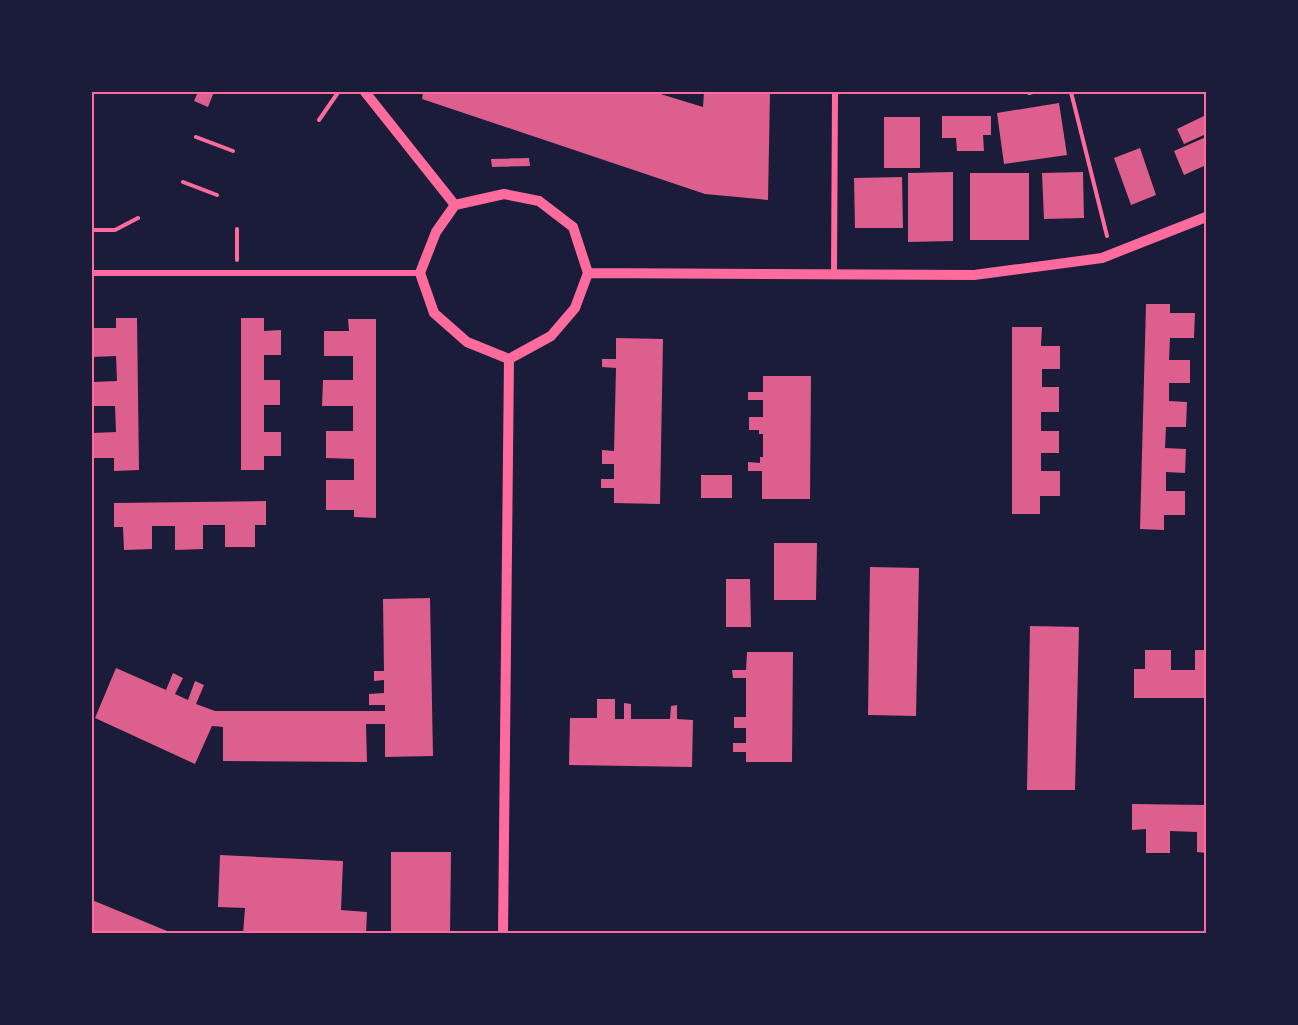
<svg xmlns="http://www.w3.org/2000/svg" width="1298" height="1025" font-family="Signika,sans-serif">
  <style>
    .building { fill: #dd5f8e }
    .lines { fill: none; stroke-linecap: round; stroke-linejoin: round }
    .path { stroke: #ff6b9d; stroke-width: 4 }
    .minor { stroke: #ff6b9d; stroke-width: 6 }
    .tertiary { stroke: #ff6b9d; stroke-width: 10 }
    .neatline { fill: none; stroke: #ff6b9d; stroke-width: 2 }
  </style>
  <rect width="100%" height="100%" fill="#1b1b3a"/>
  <path class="building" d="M198,92H214L208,107L194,101Z
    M423,92H654L703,107L704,92H770L768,200L705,194L422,99Z
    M1059,103L1067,155L1004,164L997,113Z
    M1206,115V134L1184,144L1177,129Z
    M942,116H991V135H983L984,151H957L956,138H942Z
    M884,117H920V168H884Z
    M1206,137V165L1184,175L1174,151Z
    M1140,148L1156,195L1131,205L1114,158Z
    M529,158L530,166L492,167L491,159Z
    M953,172V241L908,242V173Z
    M1083,172L1084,218L1044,219L1042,173Z
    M970,173H1029V240H970Z
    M902,177L903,228H855L854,178Z
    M1146,304H1170V313H1195L1194,338H1170L1169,360H1190V383H1169V401L1187,402L1186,427H1166L1165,448L1186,449L1185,473L1166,472V491H1185V515H1164V530L1140,529Z
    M116,318H137L139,470L114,471V458H92V433L116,432L115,406H92V382L117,381L116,356L92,357V328H116Z
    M241,318H264V331L281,330V355H264V380H280V405H264V432H281V456H264V470H241Z
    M348,319H376V518L354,517V510H326V480H354V459L326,458V431H353V406H322L323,380H353V356H324V331H349Z
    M1012,327H1042L1041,346H1060V369H1042V387H1059V412H1041V431H1059V453H1041V471H1060V496H1040V514H1012Z
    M616,338L663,339L660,504L614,503V488H601V479H614V464H602V450L614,451L616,368L602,367V359H616Z
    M763,376H811L810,499H762V471H748V462L760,463V457H763V434H759V430H749V417H763V400H748V392H763Z
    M701,475H732V498H701Z
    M266,501V525H255V547H225V525H203V549L175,550V526H152V549L124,550L123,527H114V503Z
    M774,543H817L816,600H774Z
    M870,567L919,568L916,716L868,715Z
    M726,579H750L751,627H726Z
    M430,598L433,756L385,757V724H366L367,762L223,761V727L212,726L195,764L95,718L116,668L166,690L173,673L183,678L175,694L188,700L195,681L204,685L196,704L215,711H385V705H369V694L384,693V680L374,681V671H384L383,599Z
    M1030,626L1079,627L1075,790H1027Z
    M1145,650H1171V670H1195V650H1206V698H1134V669H1145Z
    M747,652H793L792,762H746V752H733V743H746V728H734V717H746V678H733L732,670H746Z
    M597,699H615V719H624V703L631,704V719H670L671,706L677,705V719L693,720L692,767L569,765L570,718H597Z
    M1132,804L1206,805V853L1197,852V832L1170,831V853H1146V829L1132,830Z
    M391,852H451L450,934H391Z
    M220,855L343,861L341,910L367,912L366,934H243L245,908L218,907Z
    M92,900L167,931L166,934H92Z"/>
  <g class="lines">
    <path class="path" d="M1071,92L1107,236
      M1029,93L1033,92
      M319,120L337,94
      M196,137L233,151
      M183,182L217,195
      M237,229V260
      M92,230H115L138,218"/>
    <path class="minor" d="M92,273H420
      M834,274L835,92"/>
    <path class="tertiary" d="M365,92L455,205
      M504,194L539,201L573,227L588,273L575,308L551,336L509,359L467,342L434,313L420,273L436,232L455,205Z
      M588,273L974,275L1102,258L1206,217
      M503,934L509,359"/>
  </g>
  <rect width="1298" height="1025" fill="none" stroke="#1b1b3a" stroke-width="186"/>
  <rect x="93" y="93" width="1112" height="839" class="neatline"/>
</svg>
